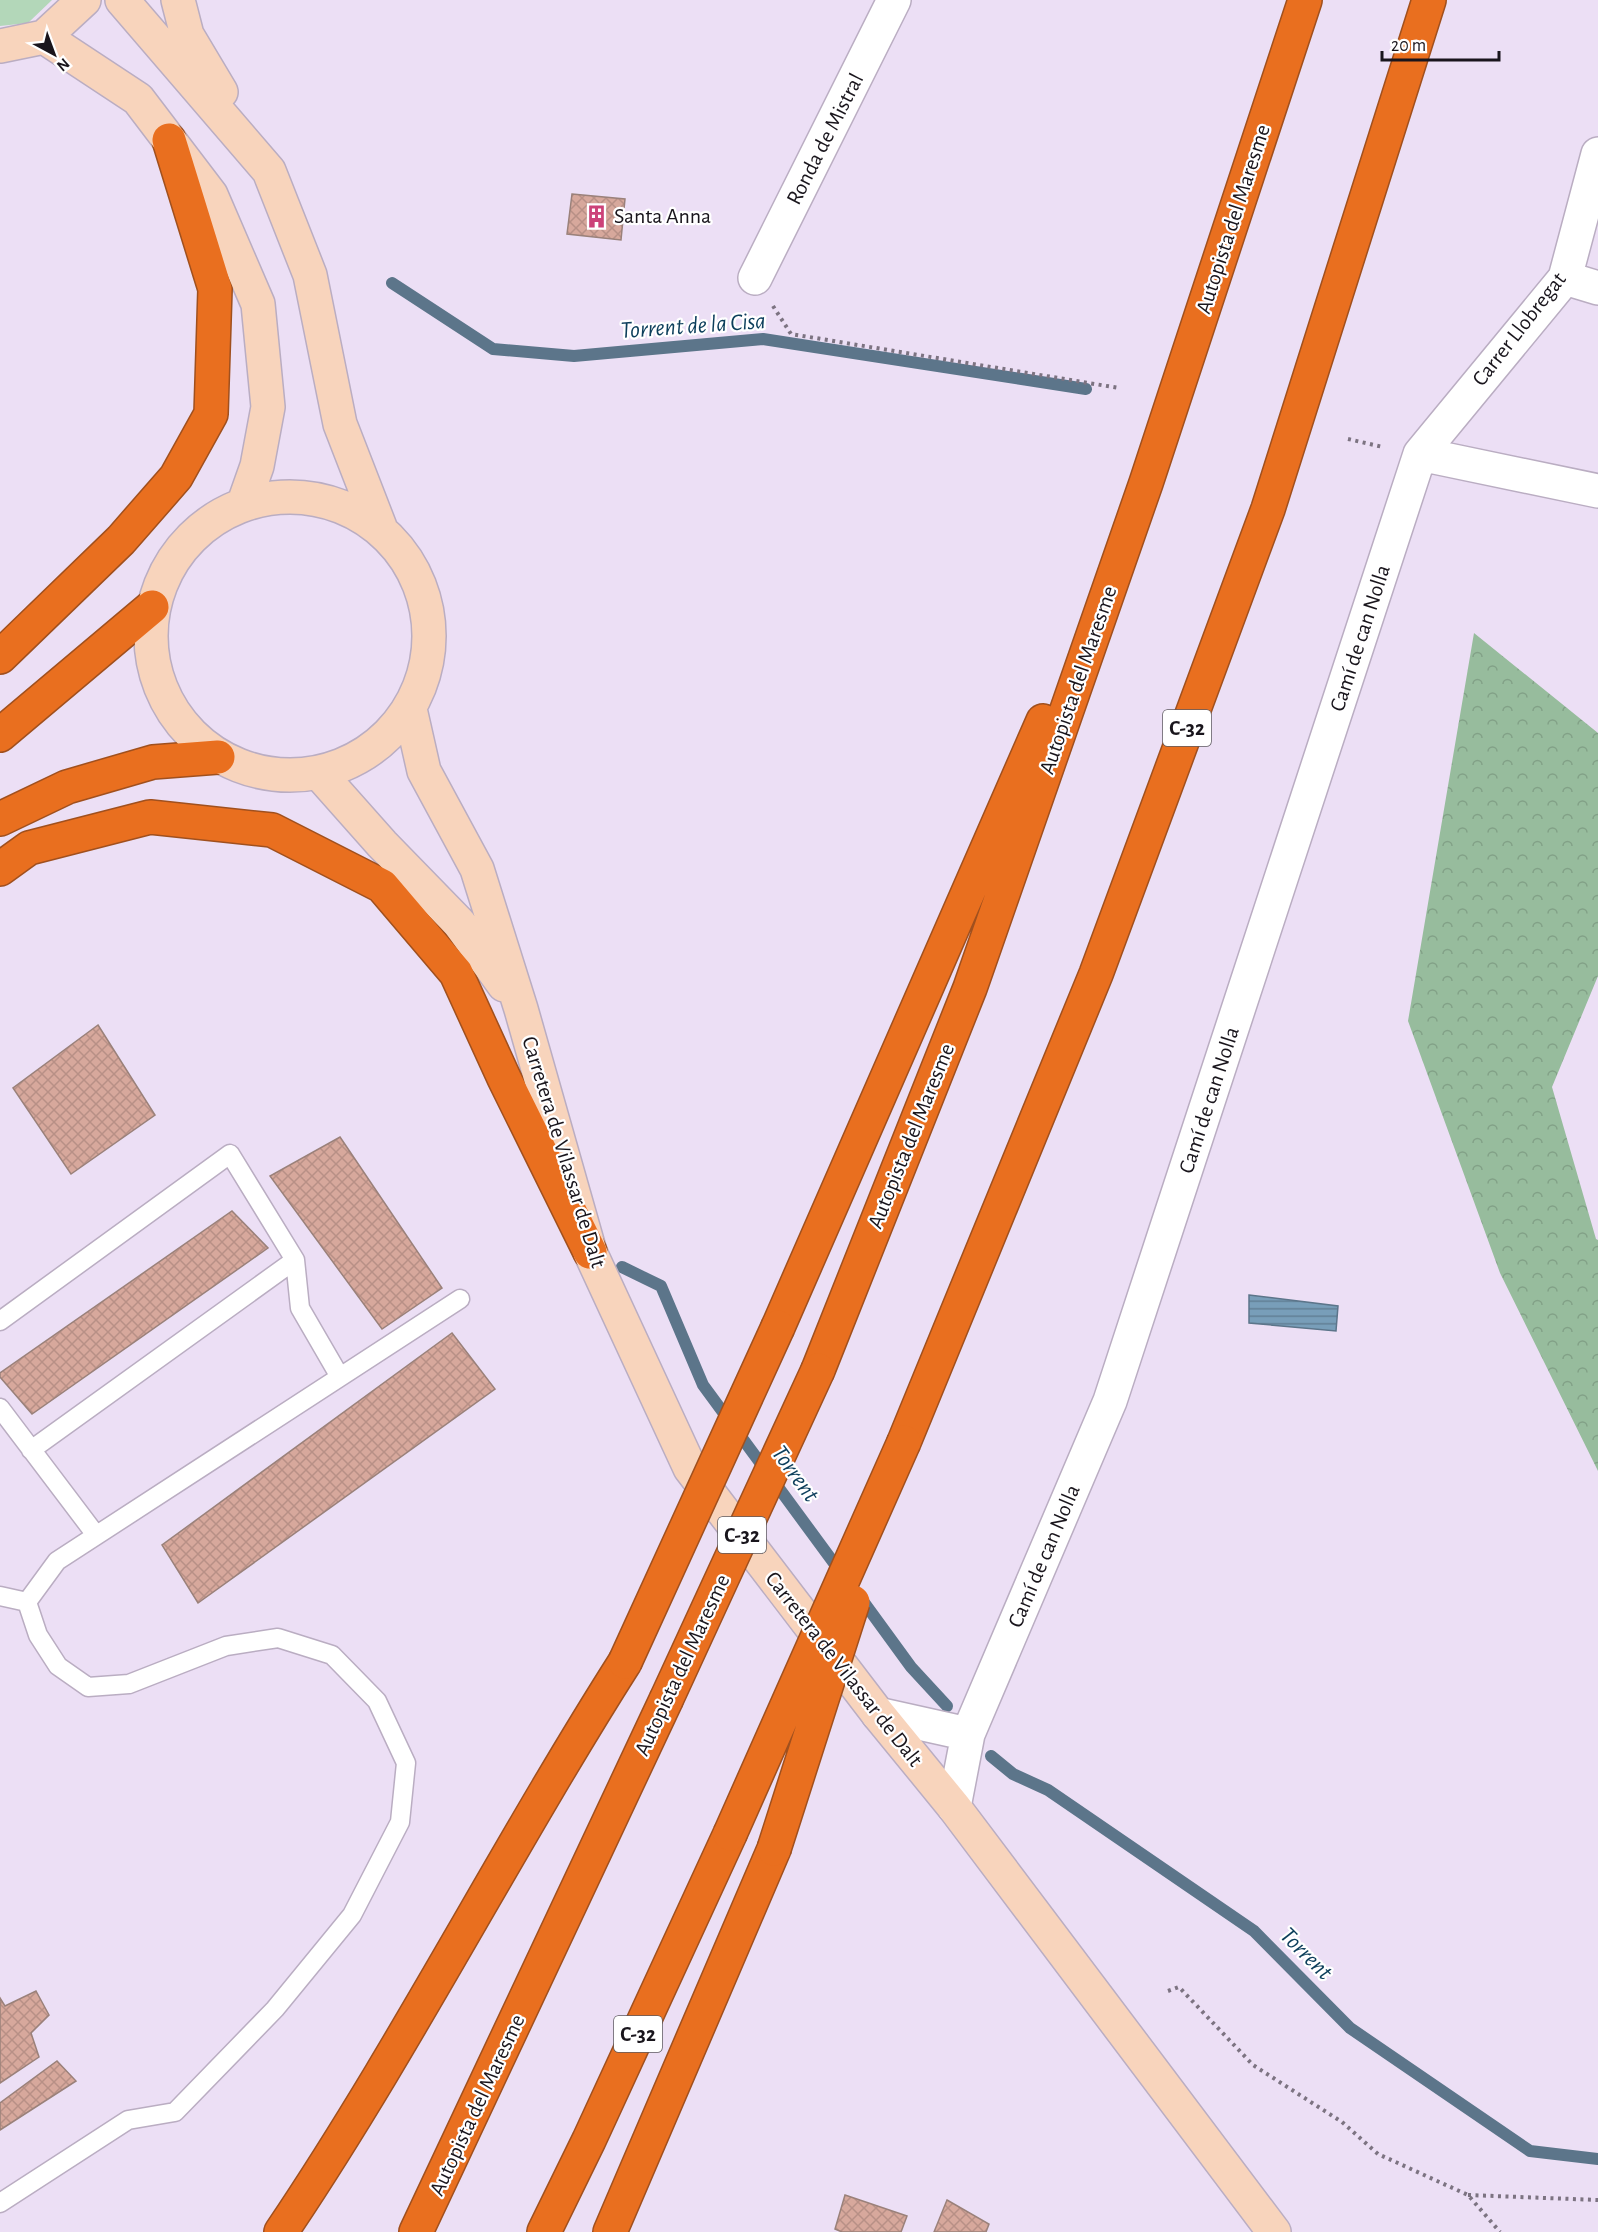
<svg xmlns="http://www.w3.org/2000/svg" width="1598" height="2232" font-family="'Alegreya Sans',sans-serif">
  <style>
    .forest { fill: url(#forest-crowns) }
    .garden { fill: #b3d7b9 }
    .water { fill: url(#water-rules); stroke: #5c758a; stroke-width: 1.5 }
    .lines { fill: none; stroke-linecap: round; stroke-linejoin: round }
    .stream { stroke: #5c758a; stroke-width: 12 }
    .building { fill: url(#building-cross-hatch); stroke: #9a817a; stroke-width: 1.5 }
    .lane-casing { stroke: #baadc2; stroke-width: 21 }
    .street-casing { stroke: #baadc2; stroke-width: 36 }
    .secondary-casing { stroke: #baadc2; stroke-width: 36 }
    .highway-casing { stroke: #a0501e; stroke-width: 36 }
    .path { stroke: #7c7381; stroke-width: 4; stroke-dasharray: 3 4.5; stroke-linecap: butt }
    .lane { stroke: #fff; stroke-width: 18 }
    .street { stroke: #fff; stroke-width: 33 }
    .secondary { stroke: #f8d4bc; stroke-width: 33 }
    .highway { stroke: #e96f1f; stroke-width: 33 }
    .highway-bridge-casing { stroke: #a0501e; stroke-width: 36; stroke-linecap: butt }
    .highway-bridge { stroke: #e96f1f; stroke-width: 33 }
    .labels { text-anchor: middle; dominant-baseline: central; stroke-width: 4.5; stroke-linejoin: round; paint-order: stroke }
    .shield { fill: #fff; stroke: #5e5b60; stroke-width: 1.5 }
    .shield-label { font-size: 21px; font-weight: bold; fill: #19151c }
    .street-label { font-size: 22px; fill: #19151c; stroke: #fff }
    .poi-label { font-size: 22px; fill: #19151c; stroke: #fff; text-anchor: start }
    .water-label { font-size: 24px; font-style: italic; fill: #0c3e5b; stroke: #fff }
  </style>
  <defs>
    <pattern id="forest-crowns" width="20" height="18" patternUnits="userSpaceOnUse" patternTransform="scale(1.5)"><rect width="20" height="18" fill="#97bc9d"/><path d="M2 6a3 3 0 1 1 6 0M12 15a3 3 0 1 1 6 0" fill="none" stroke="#82a187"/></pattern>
    <pattern id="water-rules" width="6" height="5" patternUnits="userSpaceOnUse" patternTransform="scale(1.5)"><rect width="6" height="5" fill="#789eb9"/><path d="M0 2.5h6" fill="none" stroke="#628096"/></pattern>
    <pattern id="building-cross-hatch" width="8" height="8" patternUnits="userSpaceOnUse" patternTransform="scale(1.5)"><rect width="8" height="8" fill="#d7a89c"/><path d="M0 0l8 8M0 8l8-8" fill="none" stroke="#b89086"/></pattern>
  </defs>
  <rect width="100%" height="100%" fill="#ecdff5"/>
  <path class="forest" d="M1474,633L1598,733V976L1552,1087L1596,1239L1598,1240V1471L1500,1273L1408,1021Z"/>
  <path class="garden" d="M0,0H52L28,23L0,26Z"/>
  <path class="water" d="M1249,1295L1338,1306L1336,1331L1249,1323Z"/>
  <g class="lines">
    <path class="stream" d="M392,283L493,349L574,356L763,339L1086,389
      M622,1267L661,1286L703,1385L842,1574
      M860,1597L911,1667L947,1706
      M991,1756L1013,1774L1048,1790L1254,1931L1350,2028L1530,2151L1598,2159"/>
  </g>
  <path class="building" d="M572,194L625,199L621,240L567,234Z
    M98,1025L155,1115L71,1174L13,1088Z
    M340,1137L442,1288L382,1329L270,1176Z
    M232,1211L268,1248L32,1414L0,1377V1373Z
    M452,1333L495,1389L198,1603L162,1545Z
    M36,1991L49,2015L31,2033L39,2057L0,2083V1998L5,2006Z
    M57,2061L76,2081L0,2130V2103Z
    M845,2195L907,2216L901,2232H842L835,2229Z
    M947,2200L989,2224L986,2232H934Z"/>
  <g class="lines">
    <defs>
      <path id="lane" d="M0,1321L230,1154L295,1260L300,1308L340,1377
        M0,1408L96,1535
        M31,1450L295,1260
        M0,1596L27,1602
        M0,2203L128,2120L175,2112L275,2009L352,1915L400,1822L406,1763L377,1701L332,1655L278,1638L226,1646L129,1684L88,1687L58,1666L38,1635L27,1602L57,1561L460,1299"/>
      <path id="street" d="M755,278L894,0
        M1565,278L1598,288
        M1420,454L1598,491
        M878,1714L968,1734L1110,1401L1420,454L1565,278L1598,154
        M954,1807L968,1734"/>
      <path id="secondary" d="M122,0L269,171L310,275L340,424L380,527
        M178,0L187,35L221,92
        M44,37L138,99L211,195L258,304L268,407L257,466L245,500
        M0,46L44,37L84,0
        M151 636a139 139 0 1 1 278 0a139 139 0 1 1-278 0Z
        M410,709L424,771L477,869L521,1009L590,1252L690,1468L878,1714L954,1807L1274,2232
        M319,773L382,844L459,923L504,985"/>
      <path id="highway" d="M0,657L121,540L176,477L211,414L215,289L169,140
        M0,735L152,607
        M0,819L67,787L153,762L218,757
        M0,869L29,848L150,817L272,830L382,886L456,973L504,1078L590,1252
        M778,1327L1043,721
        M818,1370L970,988L1146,483L1305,0
        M904,1442L1096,974L1268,509L1429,0
        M281,2232C405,2048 506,1849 625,1662
        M416,2232L666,1700
        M544,2232L589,2140L730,1834
        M610,2232L774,1849"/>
    </defs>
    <use href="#lane" class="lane-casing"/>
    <use href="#street" class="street-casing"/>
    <use href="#secondary" class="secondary-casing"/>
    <use href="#highway" class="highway-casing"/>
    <path class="path" d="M773,306L791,334L1119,388
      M1348,439L1383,447
      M1168,1991L1179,1987L1253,2065L1342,2122L1378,2154L1468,2195L1500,2232
      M1468,2195L1598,2200"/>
    <use href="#lane" class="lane"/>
    <use href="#street" class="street"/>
    <use href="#secondary" class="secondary"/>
    <use href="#highway" class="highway"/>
    <defs>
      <path id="highway-bridge" d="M625,1662L778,1327
        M666,1700L818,1370
        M730,1834L904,1442
        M774,1849L853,1602"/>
    </defs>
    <use href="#highway-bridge" class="highway-bridge-casing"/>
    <use href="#highway-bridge" class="highway-bridge"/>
  </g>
  <defs>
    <symbol id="building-bare" viewBox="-9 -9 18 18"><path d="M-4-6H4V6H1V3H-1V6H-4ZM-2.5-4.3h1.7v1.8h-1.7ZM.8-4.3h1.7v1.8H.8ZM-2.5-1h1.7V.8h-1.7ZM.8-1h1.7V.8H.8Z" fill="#cc4279" stroke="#fff" stroke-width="2.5" paint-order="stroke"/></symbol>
  </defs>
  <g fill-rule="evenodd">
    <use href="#building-bare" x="580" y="200" width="33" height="33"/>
  </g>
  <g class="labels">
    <g class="shield">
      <rect x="1163" y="710" width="48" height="36" rx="4.5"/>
      <rect x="718" y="1517" width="48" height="36" rx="4.5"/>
      <rect x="614" y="2016" width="48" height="36" rx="4.5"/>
    </g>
    <g class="shield-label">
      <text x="1187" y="728">C-32</text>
      <text x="742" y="1535">C-32</text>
      <text x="638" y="2034">C-32</text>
    </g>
    <g class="street-label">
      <text transform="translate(825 139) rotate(-63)">Ronda de Mistral</text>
      <text transform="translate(1233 219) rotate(-72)">Autopista del Maresme</text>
      <text transform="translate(1519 329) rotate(-52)">Carrer Llobregat</text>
      <text transform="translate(1360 638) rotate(-72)">Camí de can Nolla</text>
      <text transform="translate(1078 680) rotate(-71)">Autopista del Maresme</text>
      <text transform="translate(1209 1100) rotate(-72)">Camí de can Nolla</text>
      <text transform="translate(911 1136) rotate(-68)">Autopista del Maresme</text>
      <text transform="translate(564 1152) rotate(73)">Carretera de Vilassar de Dalt</text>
      <text transform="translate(1044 1556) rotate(-67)">Camí de can Nolla</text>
      <text transform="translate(682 1665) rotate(-65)">Autopista del Maresme</text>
      <text transform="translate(844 1669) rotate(52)">Carretera de Vilassar de Dalt</text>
      <text transform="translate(477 2105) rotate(-65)">Autopista del Maresme</text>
    </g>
    <g class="poi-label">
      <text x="614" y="216">Santa Anna</text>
    </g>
    <g class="water-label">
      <text transform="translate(693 326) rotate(-4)">Torrent de la Cisa</text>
      <text transform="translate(795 1474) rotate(54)">Torrent</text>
      <text transform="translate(1306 1954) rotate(45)">Torrent</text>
    </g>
  </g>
  <g transform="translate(54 54) rotate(139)" stroke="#ffffff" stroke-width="4.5" paint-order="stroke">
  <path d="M0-4.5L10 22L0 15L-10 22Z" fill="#19151c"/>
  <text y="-9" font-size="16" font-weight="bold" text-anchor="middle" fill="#19151c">N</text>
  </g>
  <path d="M1382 51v9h117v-9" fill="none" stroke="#19151c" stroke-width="3"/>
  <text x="1391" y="51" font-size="18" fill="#19151c" stroke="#ffffff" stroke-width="4.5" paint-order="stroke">20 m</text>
</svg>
